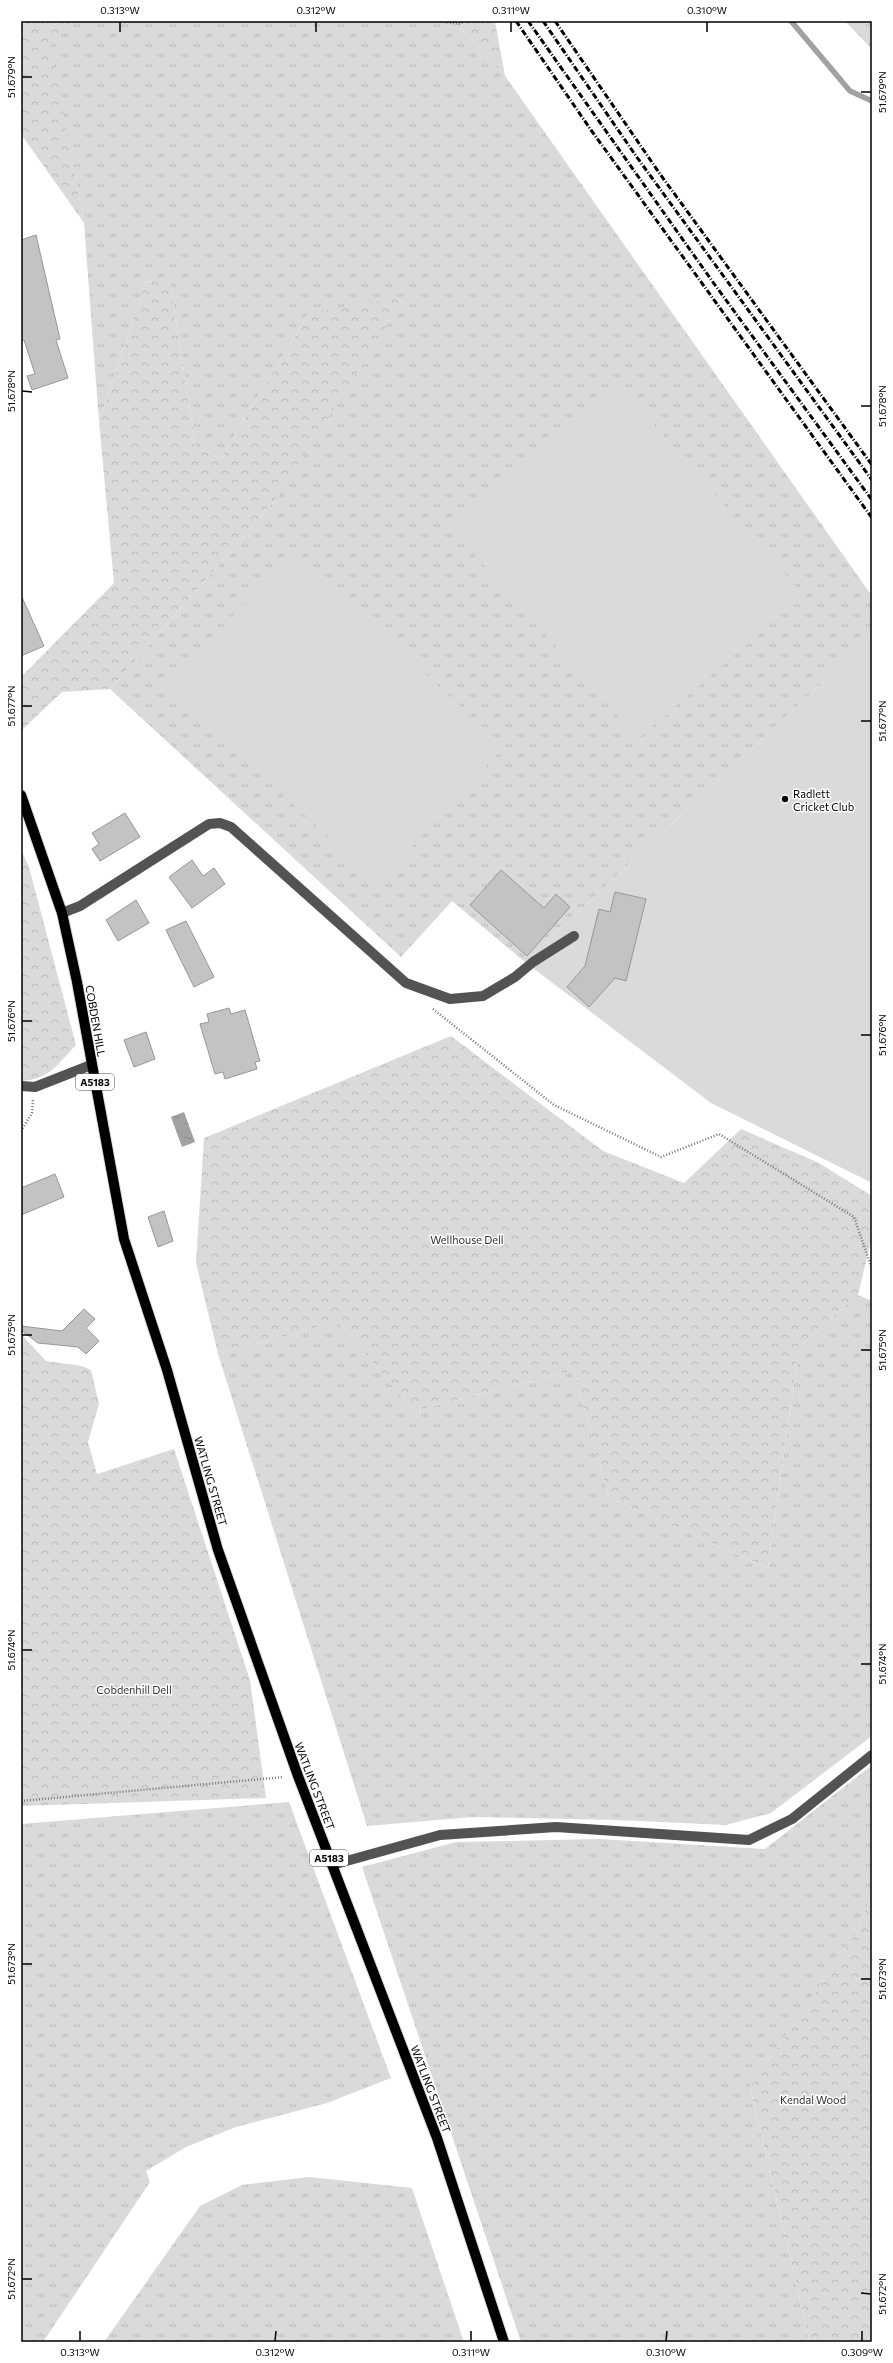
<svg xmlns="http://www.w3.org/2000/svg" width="893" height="2363" font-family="Commissioner,sans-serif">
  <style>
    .grass { fill: url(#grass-tufts) }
    .forest { fill: url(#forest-crowns) }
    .pitch { fill: #dadada }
    .water { fill: url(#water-ripples) }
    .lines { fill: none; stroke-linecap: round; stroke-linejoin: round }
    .stream { stroke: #a1a1a1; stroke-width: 5.5 }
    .building { fill: #c3c3c3; stroke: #979797 }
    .major-casing { stroke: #dbdbdb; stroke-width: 12 }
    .path { stroke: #757575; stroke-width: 2.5; stroke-dasharray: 1 2; stroke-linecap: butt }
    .minor { stroke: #535353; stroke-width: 10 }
    .major { stroke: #000; stroke-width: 10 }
    .rail { stroke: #000; stroke-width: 3; stroke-dasharray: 6 2 1 2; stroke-linecap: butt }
    .ticks { fill: none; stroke: #000; stroke-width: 1.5 }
    .poi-dot { fill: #000; stroke: #fff; stroke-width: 1.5 }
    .labels { text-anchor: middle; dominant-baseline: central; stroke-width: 3; stroke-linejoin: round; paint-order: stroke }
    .shield { fill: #fff; stroke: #4c4c4c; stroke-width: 1 }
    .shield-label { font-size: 10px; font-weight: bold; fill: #000 }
    .poi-label { font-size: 11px; fill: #000; stroke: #fff; text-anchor: start }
    .street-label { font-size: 11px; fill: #000; stroke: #fff }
    .park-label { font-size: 11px; fill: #313131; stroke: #fff }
    .neatline { fill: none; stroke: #000; stroke-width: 1.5 }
    .ticks-label { font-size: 10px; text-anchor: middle; fill: #000 }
  </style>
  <defs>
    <pattern id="grass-tufts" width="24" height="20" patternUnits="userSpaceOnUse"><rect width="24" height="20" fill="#dadada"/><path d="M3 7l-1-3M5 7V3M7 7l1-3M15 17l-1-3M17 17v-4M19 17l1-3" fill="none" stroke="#b9b9b9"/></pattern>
    <pattern id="forest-crowns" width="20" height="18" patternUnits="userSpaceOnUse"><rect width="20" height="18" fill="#dadada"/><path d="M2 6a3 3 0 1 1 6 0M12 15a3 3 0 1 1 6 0" fill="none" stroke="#b9b9b9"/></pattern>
    <pattern id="water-ripples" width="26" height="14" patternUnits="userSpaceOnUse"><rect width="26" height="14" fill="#a1a1a1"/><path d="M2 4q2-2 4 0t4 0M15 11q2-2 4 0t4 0" fill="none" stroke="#898989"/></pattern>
  </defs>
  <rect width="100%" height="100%" fill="#fff"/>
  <path class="grass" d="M77,21H454L505,76L872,596V636L525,962L452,901L401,957L110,689L278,497L309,313L221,458L196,448L170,284L146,281L99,422L84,223L49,42Z
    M845,21H872V49Z
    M858,1295L872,1301V1736L771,1813L726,1825L617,1820L473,1817L367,1826L218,1354L338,1322L414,1411L574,1370L609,1498L768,1568L799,1347Z
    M872,1765V1895L856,1934L750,2087L810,2342H521L362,1867L456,1842L600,1839L765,1849Z
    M289,1802L391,2078L327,2103L236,2127L186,2147L146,2171L150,2182L43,2342H21V1824Z
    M309,2177L412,2188L464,2342H104L200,2206L242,2185Z"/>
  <path class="forest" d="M21,21H77L50,43L84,223L21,134Z
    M454,21H495L505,76Z
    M146,281L170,284L196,448L221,458L309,313L405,296L278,497L110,689L62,692L21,731V677L114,583L99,422Z
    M21,850L29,867L76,1045C58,1064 50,1079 21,1081Z
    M451,1036L603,1151L684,1183L741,1129L819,1163L872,1196V1236L858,1295L799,1347L768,1568L609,1498L574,1370L414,1411L338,1322L218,1354L196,1263L204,1138Z
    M21,1334L46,1361L82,1366L91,1370L99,1404L88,1442L97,1474L174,1449L250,1680L266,1798L21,1806Z
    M872,1895V2342H810L750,2087L856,1934Z"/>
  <path class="pitch" d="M615,381L803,595L638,739L450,526Z
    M293,551L504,747L378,883L167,687Z
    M872,636V1183L711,1103L525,962Z"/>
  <path class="water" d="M184,1112L195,1142L182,1147L171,1117Z"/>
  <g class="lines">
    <path class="stream" d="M791,21L850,91L872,101"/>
  </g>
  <path class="building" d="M36,235L60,339L56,340L68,378L32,390L27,376L35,374L24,340L21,341V240Z
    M21,595L44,646L21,656Z
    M125,813L140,837L100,861L92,849L99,844L92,833Z
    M192,860L203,876L214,868L225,884L192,908L169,877Z
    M501,870L544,908L556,894L570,907L527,956L470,905Z
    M615,892L646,899L626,981L615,978L589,1007L567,987L585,966L599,909L610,912Z
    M136,900L149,923L118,941L106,920Z
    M186,921L214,977L194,987L166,930Z
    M229,1008L231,1014L245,1010L260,1061L255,1062L257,1069L225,1079L223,1072L215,1074L200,1024L209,1022L207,1014Z
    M146,1032L155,1059L134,1067L124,1040Z
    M55,1174L64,1197L21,1215V1188Z
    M164,1211L173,1241L158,1247L148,1217Z
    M84,1309L95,1319L86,1328L99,1341L86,1354L78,1347L38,1343L21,1330V1326L62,1331Z"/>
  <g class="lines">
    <defs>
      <path id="major" d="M21,795L62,913L77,982L124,1239L167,1370L218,1550L298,1776L437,2138L504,2342"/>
    </defs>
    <use href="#major" class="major-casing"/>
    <path class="path" d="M438,21L460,24L463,21
      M433,1009L554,1105L661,1157L719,1134L854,1217L872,1269
      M21,1131L32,1113L33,1100
      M21,1801L283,1777"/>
    <path class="minor" d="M62,913L80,906L209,824L220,823L231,827L406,983L450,999L483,996L515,977L533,962L574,936
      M21,1086L35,1087L91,1065
      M332,1865L440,1835L556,1827L749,1840L792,1819L872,1755"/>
    <use href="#major" class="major"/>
    <path class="rail" d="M516,21L591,130L872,518
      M528,21L715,285L872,500
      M543,21L636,156L872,480
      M555,21L660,174L872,465"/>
  </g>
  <path class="ticks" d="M120,32V22M316,32V22M511,32V22M707,32V22M22,77H32M861,92H871M22,391L32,392M861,406H871M22,706H32M861,721H871M22,1021H32M861,1035H871M22,1335H32M861,1350H871M22,1650H32M861,1664H871M22,1964H32M861,1979H871M22,2279H32M861,2293L871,2294M80,2341V2331M275,2341L276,2331M471,2341V2331M666,2341L667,2331M862,2341V2331"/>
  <circle class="poi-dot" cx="785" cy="799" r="4"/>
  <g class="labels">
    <g class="shield">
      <rect x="76" y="1074" width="38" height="16" rx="3"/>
      <rect x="310" y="1850" width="38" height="16" rx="3"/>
    </g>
    <g class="shield-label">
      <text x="95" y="1082">A5183</text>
      <text x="329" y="1858">A5183</text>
    </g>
    <g class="poi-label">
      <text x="793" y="793">Radlett<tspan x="793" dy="13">Cricket Club</tspan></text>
    </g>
    <g class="street-label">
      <text transform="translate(96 1021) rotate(80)">COBDEN HILL</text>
      <text transform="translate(211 1481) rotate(74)">WATLING STREET</text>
      <text transform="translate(315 1786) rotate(69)">WATLING STREET</text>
      <text transform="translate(431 2089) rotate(69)">WATLING STREET</text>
    </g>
    <g class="park-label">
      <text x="467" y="1239">Wellhouse Dell</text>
      <text x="134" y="1689">Cobdenhill Dell</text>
      <text x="813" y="2099">Kendal Wood</text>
    </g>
  </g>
  <rect width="893" height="2363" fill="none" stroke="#ffffff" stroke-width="44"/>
  <rect x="22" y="22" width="849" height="2319" class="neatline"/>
  <g class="ticks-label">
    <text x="120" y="14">0.313°W</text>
    <text x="316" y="14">0.312°W</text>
    <text x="511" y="14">0.311°W</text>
    <text x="707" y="14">0.310°W</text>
    <text transform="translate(11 77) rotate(-90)" y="4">51.679°N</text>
    <text transform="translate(882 92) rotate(-90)" y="4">51.679°N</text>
    <text transform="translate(11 391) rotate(-90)" y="4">51.678°N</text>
    <text transform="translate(882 406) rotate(-90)" y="4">51.678°N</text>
    <text transform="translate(11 706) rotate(-90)" y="4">51.677°N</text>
    <text transform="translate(882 721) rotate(-90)" y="4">51.677°N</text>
    <text transform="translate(11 1021) rotate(-90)" y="4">51.676°N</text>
    <text transform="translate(882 1035) rotate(-90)" y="4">51.676°N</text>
    <text transform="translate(11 1335) rotate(-90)" y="4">51.675°N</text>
    <text transform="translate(882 1350) rotate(-90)" y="4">51.675°N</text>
    <text transform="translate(11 1650) rotate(-90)" y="4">51.674°N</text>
    <text transform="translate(882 1664) rotate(-90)" y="4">51.674°N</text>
    <text transform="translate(11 1964) rotate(-90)" y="4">51.673°N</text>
    <text transform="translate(882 1979) rotate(-90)" y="4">51.673°N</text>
    <text transform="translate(11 2279) rotate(-90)" y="4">51.672°N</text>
    <text transform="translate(882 2294) rotate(-90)" y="4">51.672°N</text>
    <text x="80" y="2356">0.313°W</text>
    <text x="275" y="2356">0.312°W</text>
    <text x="471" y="2356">0.311°W</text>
    <text x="666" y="2356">0.310°W</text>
    <text x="862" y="2356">0.309°W</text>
  </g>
</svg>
